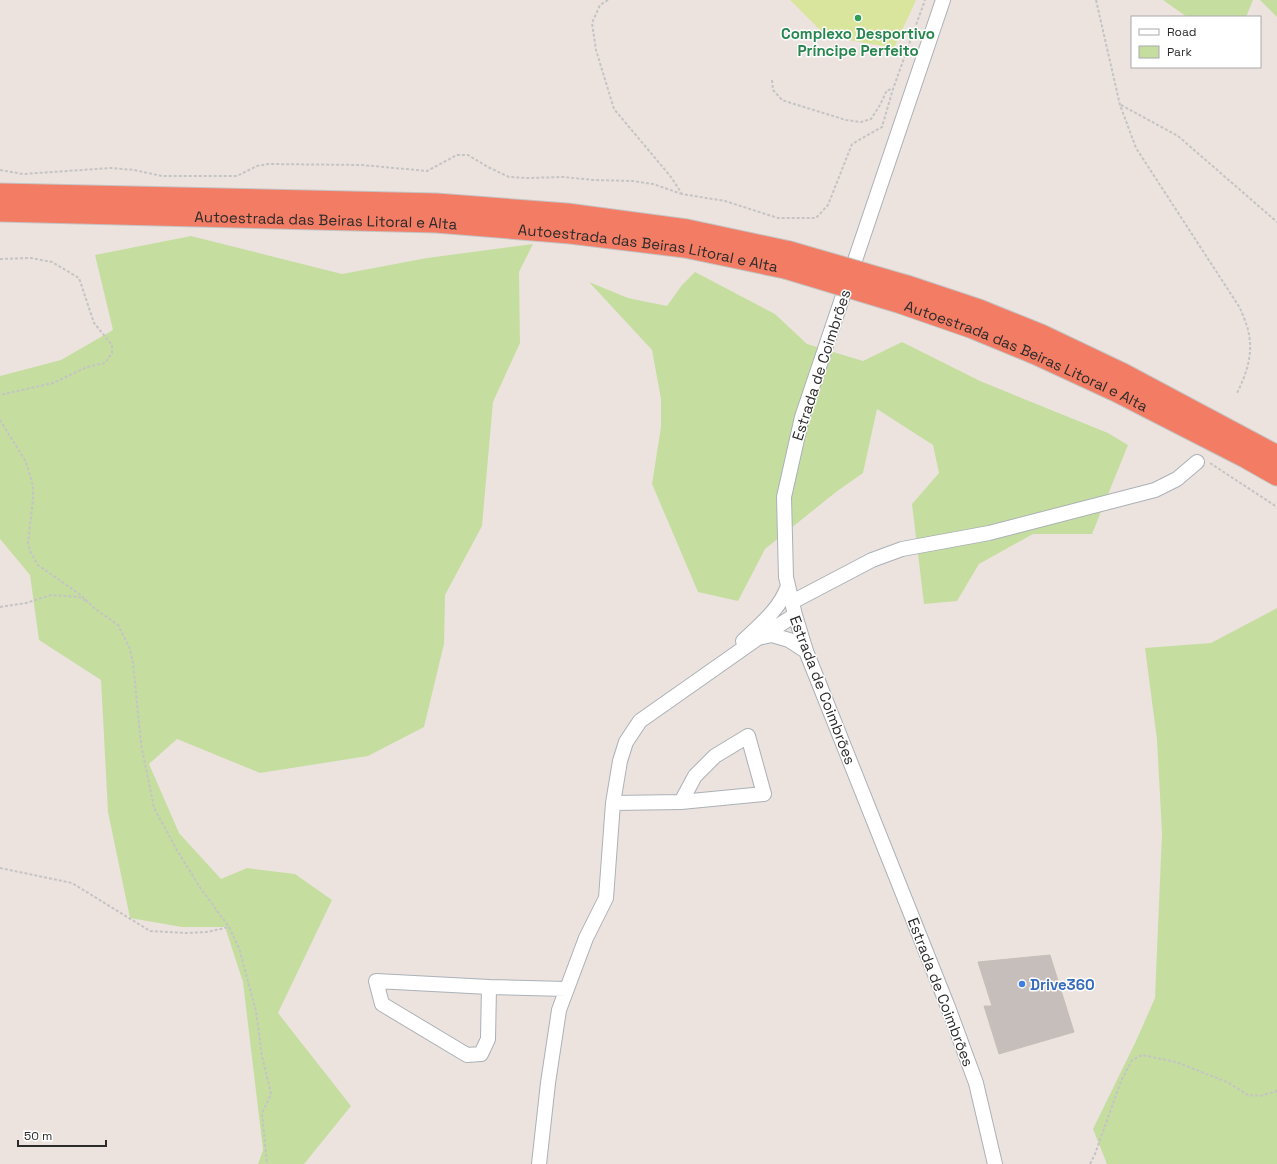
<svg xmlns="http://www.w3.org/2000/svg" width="1277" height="1164" font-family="'Space Grotesk',sans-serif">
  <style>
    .green { fill: #c5dea0 }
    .pitch { fill: #d9e59c }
    .building { fill: #c5beba; stroke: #c7beb8 }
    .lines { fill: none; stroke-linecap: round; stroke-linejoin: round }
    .minor-casing { stroke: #abb1b7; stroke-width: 16 }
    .highway-casing { stroke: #c4c4c4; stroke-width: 23 }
    .path { stroke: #c4c4c4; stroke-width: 2; stroke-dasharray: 3 2; stroke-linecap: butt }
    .minor { stroke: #fff; stroke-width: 14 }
    .highway { stroke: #f27c64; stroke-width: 21 }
    .highway-bridge-casing { stroke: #c4c4c4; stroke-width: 23; stroke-linecap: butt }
    .highway-bridge { stroke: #f27c64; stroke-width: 21 }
    .leisure-dot { fill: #2e9e5b; stroke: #fff; stroke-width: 1.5 }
    .shop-dot { fill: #3f7fe0; stroke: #fff; stroke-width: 1.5 }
    .labels { text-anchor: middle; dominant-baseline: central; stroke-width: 3; stroke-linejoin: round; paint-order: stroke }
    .leisure-label { font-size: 15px; font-weight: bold; fill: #27864d; stroke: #fff }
    .street-label { font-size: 15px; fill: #2b2b2b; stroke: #fff }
    .shop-label { font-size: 15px; font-weight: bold; fill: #366cbe; stroke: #fff; text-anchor: start }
  </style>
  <rect width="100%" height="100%" fill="#ece3df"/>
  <path class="green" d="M1163,0H1253L1246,17H1187Z
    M1260,0H1277V17Z
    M191,236L342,274L427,258L533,244L519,272L520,343L493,402L482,526L445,595L444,644L424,727L368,756L260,773L177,739L149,764L179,833L221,879L247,868L295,874L332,900L278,1013L351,1106L304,1164H258L263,1150L243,982L225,927H182L130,918L108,812L101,680L39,640L30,575L0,539V376L61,360L113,330L95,255Z
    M695,272L775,314L807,344L863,361L902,342L980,381L1108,433L1128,445L1092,534H1033L979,564L957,601L924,604L912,504L939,473L933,445L877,409L863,473L836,492L765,549L738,601L698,592L652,484L661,427V399L652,350L589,282L628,298L667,306L682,285Z
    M1277,608V1164H1107L1093,1129L1136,1041L1155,998L1162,833L1157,740L1145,648L1211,643Z"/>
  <path class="pitch" d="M790,0H916L894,48L826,36Z"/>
  <path class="building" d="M1050,955L1074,1032L999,1054L984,1006H992L978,962Z"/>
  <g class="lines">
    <defs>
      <path id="minor" d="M943,0L802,417L784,497L786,577L795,615L806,651L948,1007L976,1083L995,1164
        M792,602L872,560L902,549L989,533L1155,490L1177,479L1197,462
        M762,636L795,615
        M743,641C760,625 780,609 788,586
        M613,803L681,802L764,794L748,736L715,756L695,776L681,802
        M489,987L376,981L382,1004L467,1055L481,1054L488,1039L489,987L566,989
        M539,1164L548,1083L559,1010L586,938L606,898L613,803L620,761L626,742L640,721L758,638L772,635L789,640L806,651"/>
      <g id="highway">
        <path d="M0,194L436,204L567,214L687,230L790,252"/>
        <path id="s1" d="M0,211L436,222L570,233L685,247L785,268"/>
        <path d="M907,286L979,310L1041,335L1123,374L1277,456"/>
        <path id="s2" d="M901,303L973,328L1036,354L1116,391L1247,458L1277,475"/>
      </g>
    </defs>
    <use href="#minor" class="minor-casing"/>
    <use href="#highway" class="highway-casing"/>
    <path class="path" d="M608,0L600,5L592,23L596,50L614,109L671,177L682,194L725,201L778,218H816L828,205L852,144L882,127L893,89L925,0
      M1096,0L1120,105L1136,148L1240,308C1243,316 1248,326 1249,335C1253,355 1246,375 1237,393
      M772,80L773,90L782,100L791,103L846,120L861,122L871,119L880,105L887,90L893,89
      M1121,105L1178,136L1277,222
      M0,170L23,174L111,168L134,170L162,176H237L257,166L268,164L362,165L427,171L457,155H468L488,167L509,177L528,178L563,177L593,180L632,181L653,184L682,194
      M0,259L31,258L52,262L79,278L94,323L112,345V353L105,363L87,367L53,383L0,395
      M0,420L26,462L33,486V499L28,543L30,551L38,565L82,596L94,608L118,625L130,649L133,663L141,744L154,808L178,852L201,889L229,927L239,948L256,1011L262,1056L271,1094L262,1113L267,1164
      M1210,463L1277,507
      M0,607L26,603L51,595L79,597L88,602
      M0,868L72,883L150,931L186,933L207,932L229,927
      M1090,1164L1095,1154L1121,1081L1132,1060L1142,1055L1176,1062L1227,1082L1248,1095L1260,1096L1277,1091"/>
    <use href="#minor" class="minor"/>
    <use href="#highway" class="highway"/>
    <defs>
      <path id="highway-bridge" d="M790,252L907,286
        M785,268L901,303"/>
    </defs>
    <use href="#highway-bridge" class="highway-bridge-casing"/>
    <use href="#highway-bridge" class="highway-bridge"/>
  </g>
  <circle class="leisure-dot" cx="858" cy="18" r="4"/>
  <circle class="shop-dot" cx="1022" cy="984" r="4"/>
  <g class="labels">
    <g class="leisure-label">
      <text x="858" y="33">Complexo Desportivo<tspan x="858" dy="17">Príncipe Perfeito</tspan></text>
    </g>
    <g class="street-label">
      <text stroke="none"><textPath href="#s1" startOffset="326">Autoestrada das Beiras Litoral e Alta</textPath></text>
      <text stroke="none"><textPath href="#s1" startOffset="650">Autoestrada das Beiras Litoral e Alta</textPath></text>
      <text stroke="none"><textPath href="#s2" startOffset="136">Autoestrada das Beiras Litoral e Alta</textPath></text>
      <text transform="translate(821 365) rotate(-72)">Estrada de Coimbrões</text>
      <text transform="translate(823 690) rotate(69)">Estrada de Coimbrões</text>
      <text transform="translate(941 992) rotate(69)">Estrada de Coimbrões</text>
    </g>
    <g class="shop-label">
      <text x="1030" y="984">Drive360</text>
    </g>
  </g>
  <rect x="1131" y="16" width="130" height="52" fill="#ffffff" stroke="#aaaaaa"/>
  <rect x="1139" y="29" width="20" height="6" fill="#ffffff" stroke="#aaaaaa"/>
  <text x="1167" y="36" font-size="12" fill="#2b2b2b">Road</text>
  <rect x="1139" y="46" width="20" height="12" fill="#c5dea0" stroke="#aaaaaa"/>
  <text x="1167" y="56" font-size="12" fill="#2b2b2b">Park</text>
  <path d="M18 1140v6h88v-6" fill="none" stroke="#2b2b2b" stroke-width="2"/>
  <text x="24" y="1140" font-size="12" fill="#2b2b2b" stroke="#ffffff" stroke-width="3" paint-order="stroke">50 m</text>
</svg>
